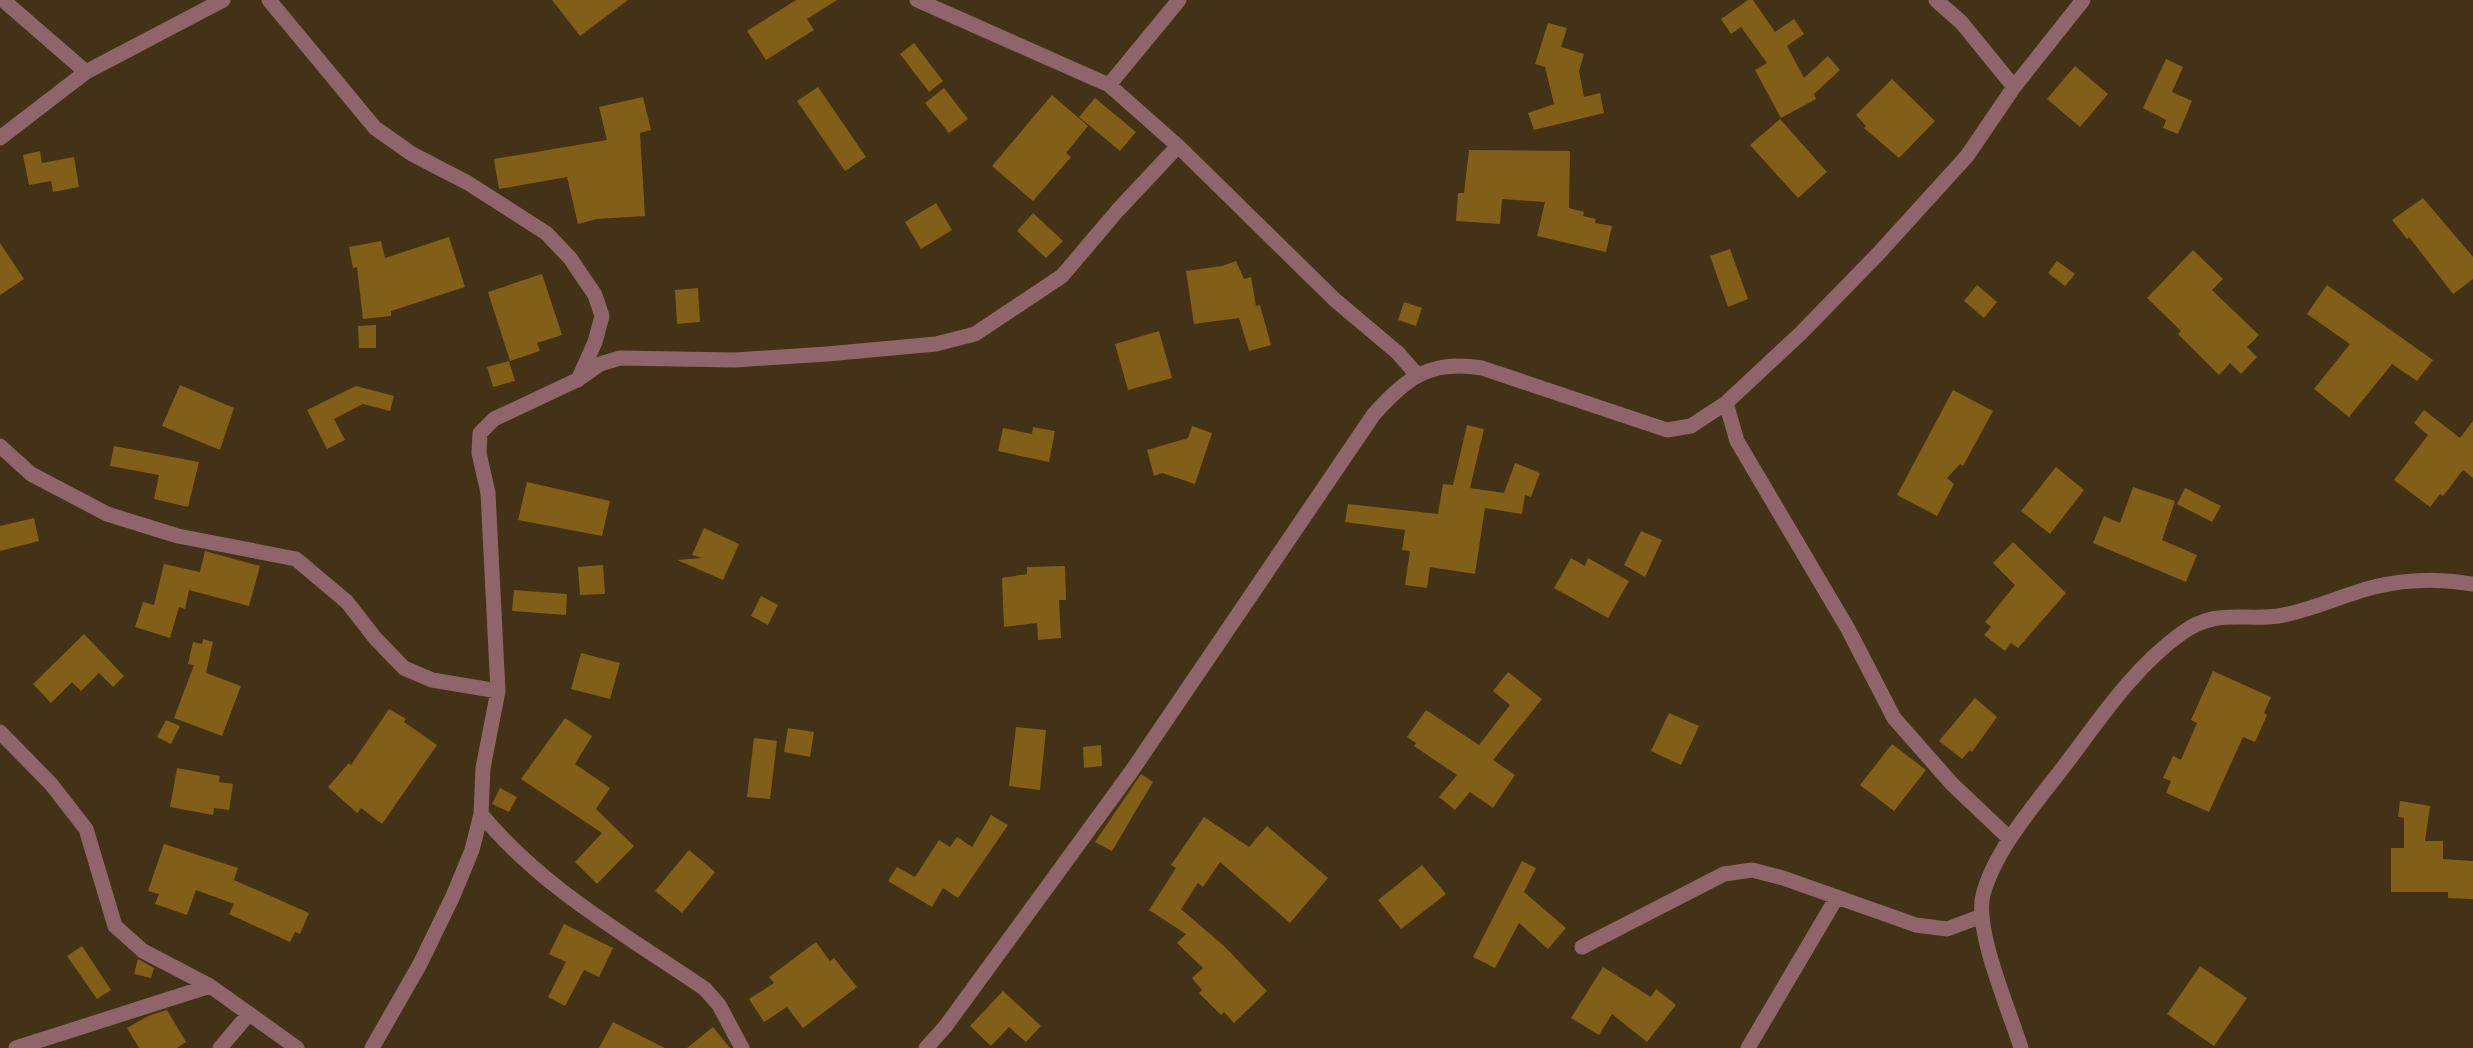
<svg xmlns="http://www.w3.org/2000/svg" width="2473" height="1048" font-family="'Noto Sans',sans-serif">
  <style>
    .building { fill: #825e18 }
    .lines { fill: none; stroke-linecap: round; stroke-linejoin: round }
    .minor { stroke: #8e656a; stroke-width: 15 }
  </style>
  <rect width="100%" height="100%" fill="#433215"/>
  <path class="building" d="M552,0H628L580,36Z
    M796,0H837L807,19L814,30L766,60L747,31Z
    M1748,0H1753L1775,32L1794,19L1804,34L1787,46L1804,78L1828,56L1840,70L1814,94L1816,99L1781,118L1755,70L1767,63L1741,27L1731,34L1721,19Z
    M1548,23L1567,28L1561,47L1584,54L1579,71L1584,97L1600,93L1604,113L1534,130L1528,113L1554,104L1545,67L1535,64Z
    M914,43L943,81L929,92L900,54Z
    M2166,59L2183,67L2172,92L2192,101L2178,134L2163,128L2166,120L2143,108Z
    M2075,66L2108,94L2080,127L2047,99Z
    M1892,79L1935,121L1899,158L1864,128L1866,126L1856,115Z
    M818,87L866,157L845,171L797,101Z
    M944,88L968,119L949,133L925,103Z
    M1052,95L1088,126L1066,153L1071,157L1033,201L992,166Z
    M643,97L651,130L640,133L645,216L597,219L578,224L567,177L499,189L494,159L607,140L599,107Z
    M1095,98L1136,132L1120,151L1079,117Z
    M1780,119L1827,172L1798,198L1750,145Z
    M1469,150L1570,151L1569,208L1584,212L1583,216L1596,219L1595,223L1612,226L1606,252L1537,236L1545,202L1502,199L1500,224L1456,221L1458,193H1464Z
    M40,151L42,163L74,157L79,187L53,192L51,181L29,185L23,155Z
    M2423,198L2473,257V279L2453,294L2409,237L2407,239L2392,220Z
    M936,203L952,230L921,249L905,222Z
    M1033,213L1063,241L1046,258L1017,231Z
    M449,237L465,287L391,311V316L363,319L357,267L353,268L349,247L381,241L385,258Z
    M0,243L24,279L0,295Z
    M1730,249L1748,299L1728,307L1710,256Z
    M2193,250L2223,279L2212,290L2259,335L2247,347L2257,357L2241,374L2230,363L2219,375L2178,334L2181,331L2147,298Z
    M1236,261L1244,279L1251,277L1256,306L1260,305L1271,345L1249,351L1239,318L1194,324L1186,271L1222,266Z
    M2057,261L2075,274L2065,286L2048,273Z
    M542,274L562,335L537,343L540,351L510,361L488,292Z
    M1977,285L1997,302L1984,318L1964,301Z
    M2327,285L2433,360L2417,381L2392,364L2349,417L2314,389L2350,344L2307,314Z
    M698,288L700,322L677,324L675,290Z
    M1404,302L1422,308L1416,326L1398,320Z
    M376,325V348H359L358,326Z
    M1159,331L1172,378L1128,390L1115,344Z
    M509,361L515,381L493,387L487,367Z
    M180,385L234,408L220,450L162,426Z
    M356,386L394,396L390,411L363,404L334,419L345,440L327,449L307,410Z
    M1953,390L1993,411L1963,466L1960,464L1947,478L1954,484L1937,516L1897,495Z
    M2424,410L2460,438L2473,421V478L2463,470L2443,496L2440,494L2430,507L2394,480L2428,435L2414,423Z
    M1467,425L1484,429L1470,488L1504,493L1515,463L1540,473L1531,497L1525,495L1522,514L1485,508L1475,574L1430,567L1427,588L1405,585L1410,551L1402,550L1405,530L1345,522L1348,504L1438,514L1443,484L1453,485Z
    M1192,426L1212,433L1195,484L1162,473L1154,476L1147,450L1188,438Z
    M1033,427L1055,431L1049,462L998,451L1003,428L1032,434Z
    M114,446L199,462L188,507L154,499L159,475L110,466Z
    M2056,467L2084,490L2050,534L2021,511Z
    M527,482L610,501L602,536L518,520Z
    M2133,487L2175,501L2162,540L2197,555L2186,582L2093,543L2104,516L2120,523Z
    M2185,488L2221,506L2212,522L2177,504Z
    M34,518L39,541L0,551V526Z
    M704,528L739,544L723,580L677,560L702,558L692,555Z
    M1641,531L1662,540L1645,577L1624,565Z
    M2013,542L2066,593L2018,648L2011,643L2005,651L1984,635L1991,627L1985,622L2015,585L1993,563Z
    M205,551L260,566L249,606L189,590L185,609L179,607L170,638L135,627L143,602L154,605L164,564L200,572Z
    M1571,558L1585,566L1588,558L1629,581L1608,618L1554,588Z
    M603,565L605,594L580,595L578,567Z
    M1065,566L1066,600H1059L1061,638L1038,640L1037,623L1004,627L1002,578L1027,574V567Z
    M514,590L567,594L566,615L512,611Z
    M761,596L778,605L768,625L751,616Z
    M84,634L124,676L113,687L99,673L81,691L72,682L51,703L33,684Z
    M203,639L213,642L206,673L241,686L222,736L174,718L194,665L188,664L193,642L202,644Z
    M581,653L620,663L610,699L571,689Z
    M2213,671L2271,697L2264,713L2267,715L2255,742L2243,737L2209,812L2166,793L2171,781L2163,778L2173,756L2181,760L2197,723L2191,720Z
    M1508,672L1542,699L1493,760L1515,775L1493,808L1470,792L1455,810L1439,797L1457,775L1414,746L1416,743L1407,737L1426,710L1479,745L1510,705L1493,691Z
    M1975,698L1997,717L1972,752L1970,750L1962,759L1939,741Z
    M389,709L406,719L404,722L437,745L382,824L361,808L357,813L328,787L349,763L351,765Z
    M1669,713L1699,726L1681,765L1651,751Z
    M565,718L592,736L575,764L610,788L596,809L634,846L597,884L575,862L602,833L521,779Z
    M166,720L180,726L171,744L157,737Z
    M1016,727L1046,730L1040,790L1009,786Z
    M788,728L814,732L810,757L784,752Z
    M754,738L777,741L770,799L747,797Z
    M1892,744L1926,770L1894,811L1860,785Z
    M1101,745L1102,766L1084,768L1083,747Z
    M177,768L220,776L219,782L233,784L229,810L214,808L213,815L170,807Z
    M1141,774L1153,782L1112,851L1095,842Z
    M500,788L517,797L509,812L492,804Z
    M2400,801L2430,806L2425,841H2443V859L2473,861V899L2448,898V892H2391V848H2404V818L2398,817Z
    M991,815L1008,825L958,898L943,888L932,907L888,881L897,867L915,877L939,840L950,847L957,837L972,847Z
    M1204,817L1249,847L1267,826L1328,878L1290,923L1220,862L1203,887L1198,883L1181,909L1225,947L1267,991L1234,1023L1224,1012L1221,1015L1199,993L1202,990L1192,978L1203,968L1177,943L1186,934L1149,910L1176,868L1171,865Z
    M164,844L238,868L234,880L309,913L300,934L295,932L290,942L229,914L234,904L196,890L187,915L155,904L159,894L148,891Z
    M689,850L715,872L682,913L655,891Z
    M1522,861L1536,868L1524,892L1566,928L1548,949L1519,923L1495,968L1473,957Z
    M1422,865L1446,894L1401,929L1378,900Z
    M564,924L613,948L599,977L584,970L565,1006L548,997L566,962L549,954Z
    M816,942L830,961L834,958L857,987L803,1028L787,1007L764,1022L749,999L774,983L769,977Z
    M82,946L111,990L97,999L67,956Z
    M138,959L154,968L151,978L134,974Z
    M2200,966L2247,998L2214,1046L2167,1014Z
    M1603,967L1651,997L1656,989L1676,1005L1647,1042L1612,1014L1599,1035L1571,1018Z
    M1003,991L1041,1026L1026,1042L1009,1027L991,1046L970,1026Z
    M167,1010L186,1042L177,1048H139L127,1028L148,1016Z
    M613,1022L665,1048H599Z
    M713,1027L730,1048H687Z"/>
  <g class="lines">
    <path class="minor" d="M3,0L86,72
      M269,0L375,128L412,154L468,183L546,233L570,258L595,295L602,316L595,342L578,380
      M917,0L1109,85L1178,146L1335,300L1398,353L1417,375
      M1936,0L1961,22L2014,87
      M1109,85L1179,0
      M0,138L86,72L223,0
      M1726,403L1737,441L1848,629L1894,718L1952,784L2009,838
      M0,446L31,474L107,514L178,536L296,559L347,602L375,638L404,668L432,680L498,691
      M0,732L51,784L86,829L115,926L143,951L210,986L297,1048
      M481,814C542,888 626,935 705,989L719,1005L742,1048
      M1582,947L1724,874L1752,870L1783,878L1916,925L1947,929L1982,916
      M16,1048L210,986
      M220,1048L248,1015
      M372,1048L420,964L453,896L472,850L481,814L483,768L498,691L488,493L479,453L480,433L494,419L577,380L600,364L620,358L735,360L827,354L936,344L975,334L1062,276L1118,210L1178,146
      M926,1048L945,1027L1131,772L1374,414C1407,378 1430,359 1482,368L1667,430L1691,426L1726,403L1801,333L1878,254L1967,156L2014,87L2083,0
      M1748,1048L1837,897
      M2021,1048C2010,1012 1974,930 1983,895C1995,849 2037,802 2065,765C2100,719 2134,667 2182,633C2216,608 2243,621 2278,616C2311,611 2342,595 2374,587C2408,579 2439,578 2473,584"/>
  </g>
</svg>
